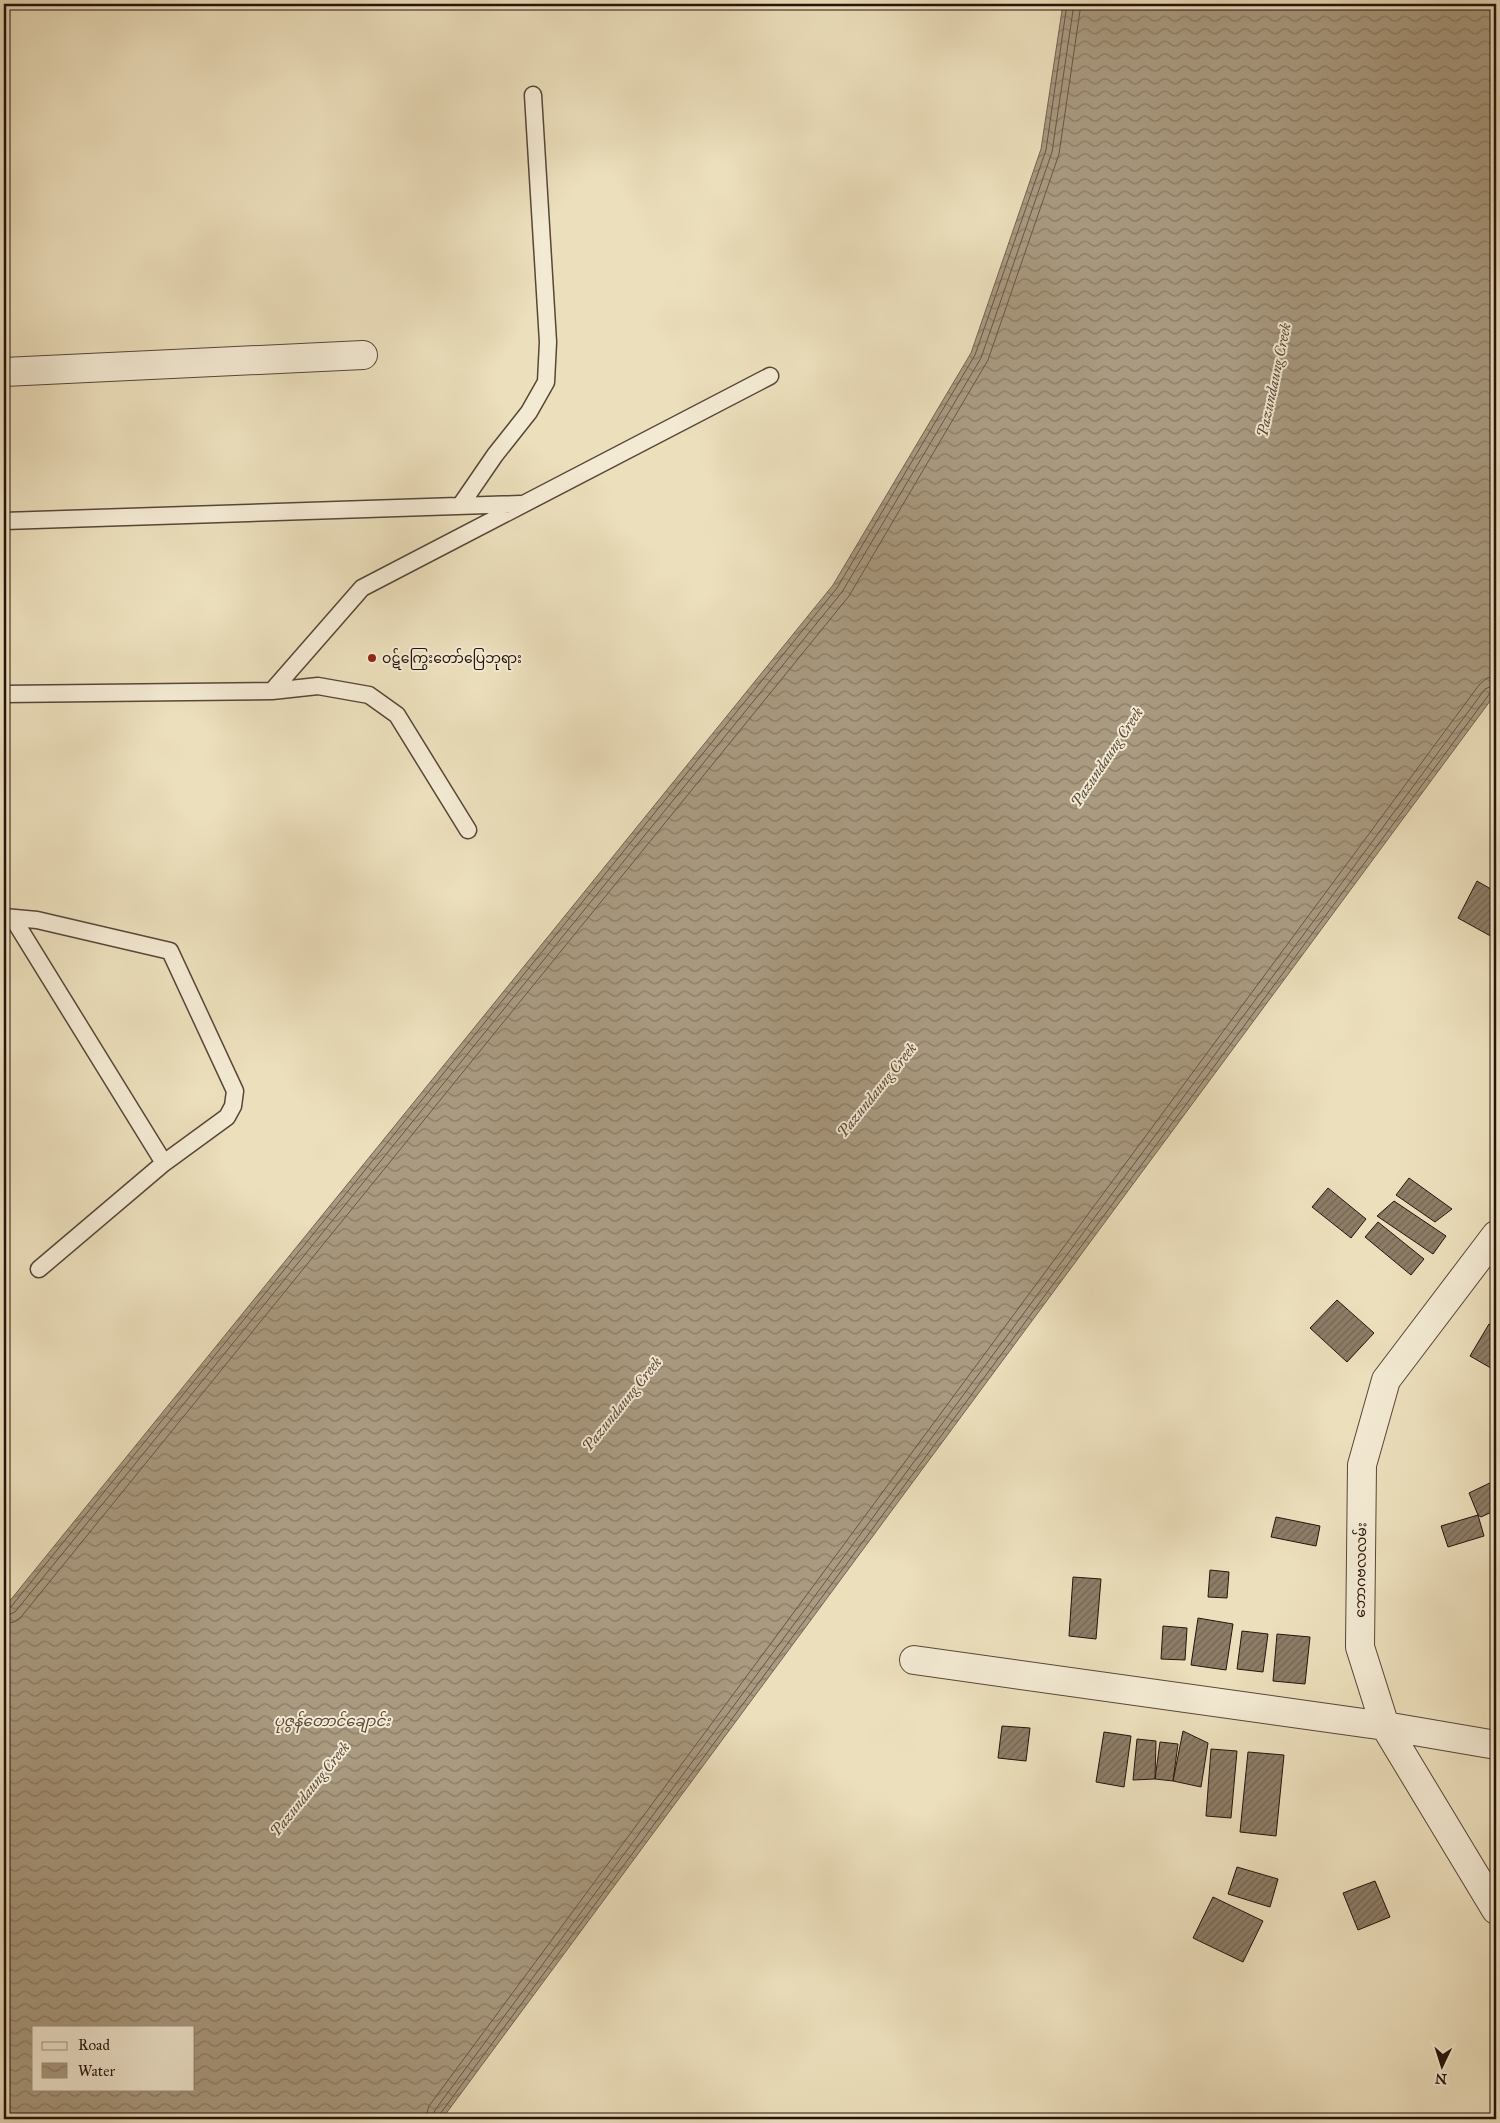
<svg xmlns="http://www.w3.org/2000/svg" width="1500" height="2123" font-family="'IM FELL Great Primer','Noto Sans Myanmar',serif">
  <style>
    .water { fill: url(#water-waves); stroke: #756451; fill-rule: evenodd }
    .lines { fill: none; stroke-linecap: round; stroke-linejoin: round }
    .shore { stroke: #685646; stroke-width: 1 }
    .building { fill: url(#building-hatch); stroke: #26130b }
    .lane-casing { stroke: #584637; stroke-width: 19 }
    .street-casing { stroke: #584637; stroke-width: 30 }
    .lane { stroke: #f3ead3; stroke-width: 16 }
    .street { stroke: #f3ead3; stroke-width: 28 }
    .poi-dot { fill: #8f2418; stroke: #f3ead3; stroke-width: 2 }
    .labels { text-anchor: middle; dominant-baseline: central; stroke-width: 4; stroke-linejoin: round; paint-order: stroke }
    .poi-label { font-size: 14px; fill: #26130b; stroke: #f3ead3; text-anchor: start }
    .street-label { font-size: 14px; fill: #26130b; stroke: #f3ead3 }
    .water-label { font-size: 15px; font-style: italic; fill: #5a493a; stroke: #f3ead3 }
  </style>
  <defs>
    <pattern id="water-waves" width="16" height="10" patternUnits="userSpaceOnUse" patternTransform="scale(1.25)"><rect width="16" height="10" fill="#a99a80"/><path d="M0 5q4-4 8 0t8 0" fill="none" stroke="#897c67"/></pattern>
    <pattern id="building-hatch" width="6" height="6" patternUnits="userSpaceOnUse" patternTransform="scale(1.25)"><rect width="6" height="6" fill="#8d7d67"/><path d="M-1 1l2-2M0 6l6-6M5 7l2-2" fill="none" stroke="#736553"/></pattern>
  </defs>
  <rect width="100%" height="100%" fill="#ecdfbc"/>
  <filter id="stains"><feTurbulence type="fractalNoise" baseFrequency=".004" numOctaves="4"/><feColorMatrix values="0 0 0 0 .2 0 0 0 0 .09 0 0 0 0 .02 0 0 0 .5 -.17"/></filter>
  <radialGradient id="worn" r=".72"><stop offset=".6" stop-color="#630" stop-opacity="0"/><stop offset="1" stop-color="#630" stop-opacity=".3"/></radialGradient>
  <path class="water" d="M1063,4H1496V693L442,2119H4V1608L833,585L971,353L1041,149ZM34,2027H194V2089H34Z"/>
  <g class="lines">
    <path class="shore" d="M4,1610L10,1608L837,588L975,355L1046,150L1067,4
      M4,1617L15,1612L842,592L981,358L1052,152L1074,4
      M4,1624L14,1622L21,1617L849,596L988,360L1059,154L1081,4
      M425,2119L429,2106L1479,685L1487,678L1496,676
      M432,2119L435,2110L1485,689L1496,684
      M439,2119L440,2114L1490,693L1496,690"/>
  </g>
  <path class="building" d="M1477,881L1496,892V939L1458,918Z
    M1409,1178L1452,1209L1435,1222L1396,1195Z
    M1328,1188L1366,1219L1351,1238L1312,1207Z
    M1394,1201L1446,1236L1433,1254L1377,1216Z
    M1378,1222L1424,1259L1411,1275L1365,1237Z
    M1337,1300L1374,1333L1347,1362L1310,1328Z
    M1489,1324L1496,1328V1371L1470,1356Z
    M1496,1480V1510L1481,1517L1478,1515L1469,1493Z
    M1478,1515L1484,1536L1448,1547L1441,1526Z
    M1276,1517L1320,1526L1316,1546L1271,1537Z
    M1210,1570L1229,1572L1227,1598L1208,1597Z
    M1073,1577L1101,1579L1096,1639L1069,1636Z
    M1198,1618L1233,1624L1226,1670L1191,1665Z
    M1163,1626L1187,1628L1185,1660L1161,1659Z
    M1242,1631L1268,1634L1263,1672L1237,1669Z
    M1277,1634L1310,1637L1305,1684L1273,1681Z
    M1002,1726L1030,1728L1026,1761L998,1758Z
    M1183,1731L1208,1743L1201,1787L1173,1781Z
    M1104,1732L1131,1736L1124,1787L1096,1782Z
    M1137,1739L1156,1741L1155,1779L1133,1780Z
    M1160,1742L1178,1744L1173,1781L1155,1779Z
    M1211,1749L1237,1751L1231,1818L1206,1816Z
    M1248,1752L1284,1755L1276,1836L1240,1832Z
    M1237,1867L1278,1879L1270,1907L1228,1894Z
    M1375,1881L1390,1917L1358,1930L1343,1893Z
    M1213,1897L1263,1921L1243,1962L1193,1938Z"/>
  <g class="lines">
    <defs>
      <path id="lane" d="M460,506L495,455L529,412L546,382L548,342L533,95
        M4,521L520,504
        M272,691L318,686L369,695L397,715L468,830
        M4,694L272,691L362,588L770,376
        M4,917L37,920L170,951L235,1091L233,1106L227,1117L164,1163L14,920
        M39,1269L164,1163"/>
      <path id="street" d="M4,372L363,355
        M1496,1235L1386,1380L1362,1465L1360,1647L1385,1726L1496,1910
        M914,1660L1385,1726L1496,1745"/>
    </defs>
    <use href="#lane" class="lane-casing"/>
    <use href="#street" class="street-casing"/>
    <use href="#lane" class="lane"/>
    <use href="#street" class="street"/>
  </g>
  <circle class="poi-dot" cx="372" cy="658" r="5"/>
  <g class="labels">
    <g class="poi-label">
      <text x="382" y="658">ဝဋ်ကြွေးတော်ပြေဘုရား</text>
    </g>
    <g class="street-label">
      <text transform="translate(1361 1570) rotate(-89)">ဘောဂဗလလမ်း</text>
    </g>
    <g class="water-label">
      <text transform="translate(1274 380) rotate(-78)">Pazundaung Creek</text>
      <text transform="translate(1107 757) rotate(-56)">Pazundaung Creek</text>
      <text transform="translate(877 1090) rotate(-51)">Pazundaung Creek</text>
      <text transform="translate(622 1404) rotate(-51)">Pazundaung Creek</text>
      <text x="332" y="1721">ပုဇွန်တောင်ချောင်း</text>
      <text transform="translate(310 1789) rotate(-51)">Pazundaung Creek</text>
    </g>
  </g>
  <rect width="1500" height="2123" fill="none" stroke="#ecdfbc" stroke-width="20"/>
  <rect x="5" y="5" width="1490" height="2113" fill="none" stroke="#26130b" stroke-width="2.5"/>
  <rect x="10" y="10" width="1480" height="2103" fill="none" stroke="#26130b"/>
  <rect x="32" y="2026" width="162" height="65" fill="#f3ead3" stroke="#a19483"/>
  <rect x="42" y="2042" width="25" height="8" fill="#f3ead3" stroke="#a19483"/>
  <text x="78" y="2050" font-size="15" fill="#26130b">Road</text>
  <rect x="42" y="2063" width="25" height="15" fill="url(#water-waves)" stroke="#a19483"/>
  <text x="78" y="2076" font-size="15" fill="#26130b">Water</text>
  <g transform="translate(1442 2066) rotate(184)" stroke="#f3ead3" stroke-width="4" paint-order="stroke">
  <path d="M0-4L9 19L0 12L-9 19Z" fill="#26130b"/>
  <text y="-8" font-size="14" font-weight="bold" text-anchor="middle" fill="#26130b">N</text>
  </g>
  <rect width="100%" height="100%" filter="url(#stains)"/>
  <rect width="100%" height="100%" fill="url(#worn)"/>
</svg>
